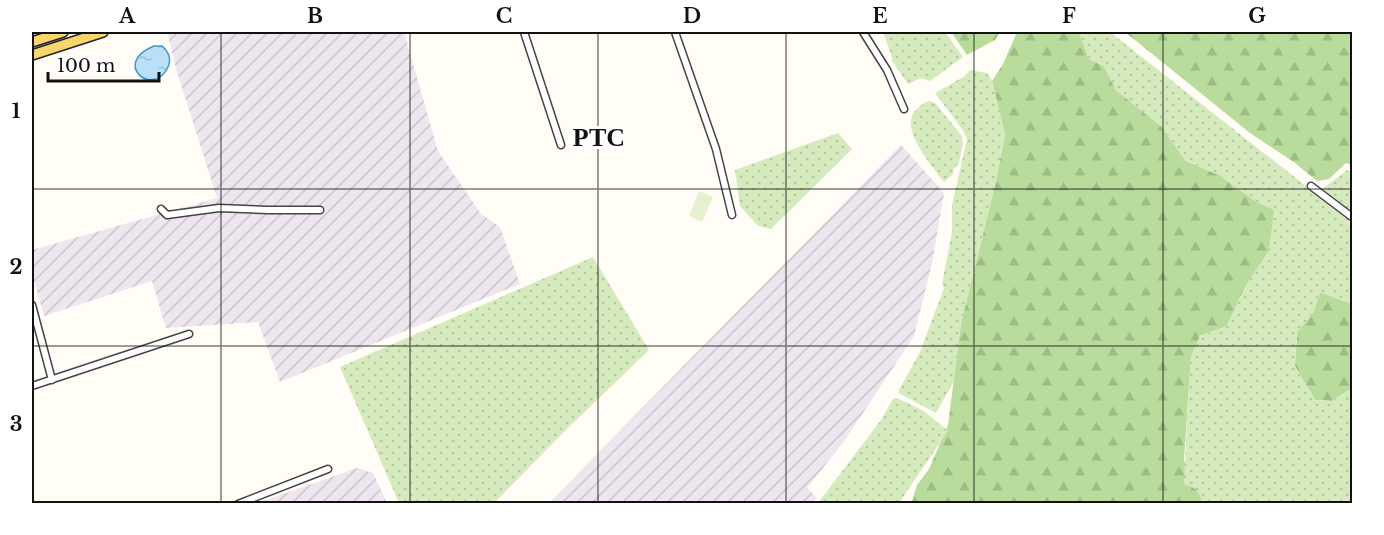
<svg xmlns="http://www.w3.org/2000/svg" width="1384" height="535" font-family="'Libre Baskerville',serif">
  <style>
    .industrial { fill: url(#industrial-furrows) }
    .forest { fill: url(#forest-firs) }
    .park { fill: url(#park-dots) }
    .pitch { fill: #e6f2cf }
    .water { fill: url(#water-ripples); stroke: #3f96cf; stroke-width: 1.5 }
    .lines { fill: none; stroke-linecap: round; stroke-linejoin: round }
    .street-casing { stroke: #444; stroke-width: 9 }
    .primary-casing { stroke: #222; stroke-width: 12 }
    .street { stroke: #fff; stroke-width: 6 }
    .primary { stroke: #f9d66b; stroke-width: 9 }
    .grid { fill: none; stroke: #111; stroke-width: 1.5; stroke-opacity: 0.55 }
    .labels { text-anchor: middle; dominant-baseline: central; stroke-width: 6; stroke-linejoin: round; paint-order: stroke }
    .district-label { font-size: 26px; font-weight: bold; fill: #111; stroke: #fff }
    .neatline { fill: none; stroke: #111; stroke-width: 2 }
    .grid-label { font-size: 20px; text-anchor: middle; font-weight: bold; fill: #111 }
  </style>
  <defs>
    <pattern id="industrial-furrows" width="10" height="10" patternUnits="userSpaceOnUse" patternTransform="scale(1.5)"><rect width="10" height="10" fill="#eee6ef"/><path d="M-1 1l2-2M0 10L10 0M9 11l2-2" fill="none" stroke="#cbc4cc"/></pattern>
    <pattern id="forest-firs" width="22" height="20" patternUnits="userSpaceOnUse" patternTransform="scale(1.5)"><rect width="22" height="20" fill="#b9dc9c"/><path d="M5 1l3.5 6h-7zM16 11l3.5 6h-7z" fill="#9ebc85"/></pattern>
    <pattern id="park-dots" width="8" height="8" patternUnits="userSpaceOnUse" patternTransform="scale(1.5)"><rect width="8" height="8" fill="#d5ebbd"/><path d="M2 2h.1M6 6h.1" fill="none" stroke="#b6c8a1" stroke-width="1.8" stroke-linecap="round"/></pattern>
    <pattern id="water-ripples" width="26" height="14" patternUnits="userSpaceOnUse" patternTransform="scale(1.5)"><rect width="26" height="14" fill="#b9e0f7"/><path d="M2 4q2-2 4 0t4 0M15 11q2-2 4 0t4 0" fill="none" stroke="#9ebfd3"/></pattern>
  </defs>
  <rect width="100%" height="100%" fill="#fffdf5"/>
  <path class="industrial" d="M167,32H404L438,151L481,214L500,227L520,284L280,382L258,322L166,328L152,281L44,316L32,274V250L217,198L177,72Z
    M901,145L944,193L932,263L914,336L845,440L807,488L817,498L813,503H549Z
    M357,468L373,473L387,503H258Z"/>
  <path class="forest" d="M951,32H1000L995,40L967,55Z
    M1017,32H1051L1053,34L1072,32L1080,34L1089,59L1104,66L1116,90L1161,126L1186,161L1219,175L1257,202L1275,210L1269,251L1245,287L1227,326L1200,336L1191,357L1184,460L1196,488L1201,497L1202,503L911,504L917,485L929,469L948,425L961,323L994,189L1005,135L992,81L1003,64Z
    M1125,32H1352V165L1346,163L1329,179L1317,181L1295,163L1250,133Z
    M1320,292L1352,304V388L1332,401L1315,400L1295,366L1297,332L1313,313Z"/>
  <path class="park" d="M883,32H945L963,57L930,81L921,78L908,84L892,61L891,54Z
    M1072,32H1110L1316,194L1347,170L1352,173V304L1320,292L1313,313L1297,332L1295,366L1315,400L1332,401L1352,388V503H1202C1200,490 1195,488 1184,484L1188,396L1191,357L1200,336L1227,326L1245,287L1269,251L1274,210L1257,202L1219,175L1186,161L1161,126L1116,90L1104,66L1089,59L1080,35Z
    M971,70L987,73L992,81L1005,134L994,189L961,323L954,381L936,413L899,393V390L920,352L944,288L942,284L952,232V205L967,139L962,129L935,93L965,76L966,74Z
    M930,101L935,103L962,136L963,143L959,163L953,170V174L944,182C933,167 899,129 915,111C920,106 923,102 930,101Z
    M838,133L852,149L771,229L758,226L740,206L735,170Z
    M593,257L649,350L569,427L494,503H399L340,367Z
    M897,398L924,411L948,431L899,503H818L881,420L893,399Z"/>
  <path class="pitch" d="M699,191L713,197L702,222L689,216Z"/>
  <path class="water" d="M154,46H162C168,51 172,59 168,67C153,99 111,63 154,46Z"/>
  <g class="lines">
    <defs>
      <path id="street" d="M524,32L561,145
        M675,32L716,149L732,215
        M863,32L887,70L904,109
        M1311,186L1352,217
        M161,209L167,215L219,208L268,210H320
        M32,305L52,380
        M32,386L189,334
        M238,504L328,469"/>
      <path id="primary" d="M32,42L63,32
        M32,55L103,32"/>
    </defs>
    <use href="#street" class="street-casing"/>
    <use href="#primary" class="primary-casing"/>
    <use href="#street" class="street"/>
    <use href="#primary" class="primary"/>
  </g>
  <path class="grid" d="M221,32V504M410,32V504M598,32V504M786,32V504M974,32V504M1163,32V504M32,189H1352M32,346H1352"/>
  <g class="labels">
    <g class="district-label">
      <text x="599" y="137">РТС</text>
    </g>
  </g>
  <rect width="1384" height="535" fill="none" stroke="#ffffff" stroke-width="66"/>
  <path d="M48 72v9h111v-9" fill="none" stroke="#111111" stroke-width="3"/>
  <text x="57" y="72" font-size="18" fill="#111111" stroke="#ffffff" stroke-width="4.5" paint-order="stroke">100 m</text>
  <rect x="33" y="33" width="1318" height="469" class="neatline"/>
  <g class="grid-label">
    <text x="127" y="23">A</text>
    <text x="315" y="23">B</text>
    <text x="504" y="23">C</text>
    <text x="692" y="23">D</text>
    <text x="880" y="23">E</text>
    <text x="1069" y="23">F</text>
    <text x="1257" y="23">G</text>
    <text x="16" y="118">1</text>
    <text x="16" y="274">2</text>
    <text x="16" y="431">3</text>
  </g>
</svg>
